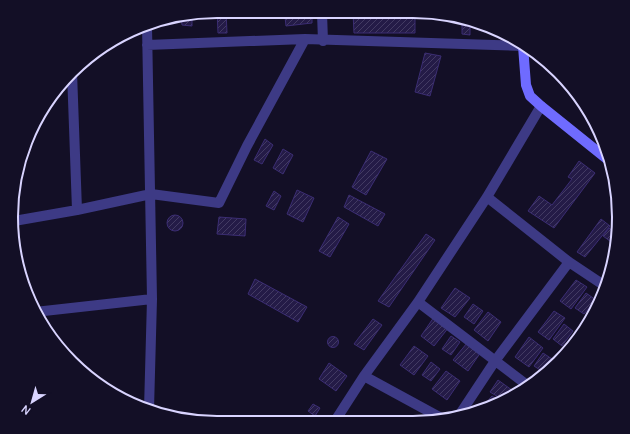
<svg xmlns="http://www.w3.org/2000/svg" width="630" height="434" font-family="Manrope,sans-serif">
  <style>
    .building { fill: url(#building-hatch); stroke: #3b2d73 }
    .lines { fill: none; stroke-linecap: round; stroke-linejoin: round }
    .street { stroke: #3d3a85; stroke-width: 10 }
    .secondary { stroke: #6f6bff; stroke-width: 10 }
    .rim { fill: none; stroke: #d9d4ff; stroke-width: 2 }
  </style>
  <defs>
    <pattern id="building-hatch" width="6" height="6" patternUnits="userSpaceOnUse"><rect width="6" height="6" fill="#241b47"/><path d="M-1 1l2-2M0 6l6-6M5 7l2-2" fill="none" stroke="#433b63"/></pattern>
  </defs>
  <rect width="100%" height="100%" fill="#130f26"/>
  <path class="building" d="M217,11H226L227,33H218Z
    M353,13L415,14V33H354Z
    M192,14V26L182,25L181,16Z
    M312,15V23L286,26L285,17Z
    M462,18L474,22V26H470V35L462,34Z
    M425,53L441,56L430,96L415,92Z
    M265,139L273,145L262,164L254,160Z
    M283,149L293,155L283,174L273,168Z
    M371,151L387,159L366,195L352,187Z
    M579,161L595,173L554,228L528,211L539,196L552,205L572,179L568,177Z
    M297,190L314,198L303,222L287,214Z
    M274,191L281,196L274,210L266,206Z
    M349,195L385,214L378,226L344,207Z
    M167 223a8 8 0 1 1 16 0a8 8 0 1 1-16 0Z
    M219,217L246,219L245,236L217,234Z
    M338,217L349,224L330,257L319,251Z
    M601,219L610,226L585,257L577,252Z
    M609,228L616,233L614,244L603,236Z
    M426,234L435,240L389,307L378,301Z
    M255,279L307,307L298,322L248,294Z
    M576,280L587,287L571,309L560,301Z
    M455,288L470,298L455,317L441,308Z
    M586,293L596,300L584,314L575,308Z
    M600,298L601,299L587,321L585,319Z
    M473,304L483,311L474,324L464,317Z
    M554,311L565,318L549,340L538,332Z
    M488,312L501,322L488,341L474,330Z
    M434,317L449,327L434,346L421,336Z
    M373,319L382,325L364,350L354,344Z
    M564,324L573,331L562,346L553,339Z
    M578,330L580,331L566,352L563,350Z
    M451,336L460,342L451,355L442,349Z
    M327.5 342a5.5 5.5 0 1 1 11 0a5.5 5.5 0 1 1-11 0Z
    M529,337L543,348L529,367L515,357Z
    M467,343L481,352L468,371L453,360Z
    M414,346L428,356L414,375L400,365Z
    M543,353L552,359L543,372L534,366Z
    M431,362L440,369L431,381L422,375Z
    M329,363L347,376L336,391L319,379Z
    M446,371L460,381L447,400L432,389Z
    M498,380L516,393L505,401L490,392Z
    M492,396L502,403L489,407L485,404Z
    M313,404L320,408L315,416L308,411Z"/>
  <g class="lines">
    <path class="street" d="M322,13L323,41
      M147,26L152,299L149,409
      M147,45L305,39L523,46
      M72,72L77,210
      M487,197L569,262L605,286
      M14,221L77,210L151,194L219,203L247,146L305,39
      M418,302L527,385
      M35,312L152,299
      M364,376L443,419
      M458,417L495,361L569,262
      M335,421L364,376L418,302L487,197L541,106"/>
    <path class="secondary" d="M523,46L526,85L530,96L541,106L607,159"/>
  </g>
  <path d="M0 0H630V434H0ZM217 18H413A199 199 0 0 1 612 217V217A199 199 0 0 1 413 416H217A199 199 0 0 1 18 217V217A199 199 0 0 1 217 18Z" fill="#130f26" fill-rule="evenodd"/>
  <path class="rim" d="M217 18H413A199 199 0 0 1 612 217V217A199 199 0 0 1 413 416H217A199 199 0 0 1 18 217V217A199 199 0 0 1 217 18Z"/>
  <g transform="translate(32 402) rotate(217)" stroke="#130f26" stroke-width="3" paint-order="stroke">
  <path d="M0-3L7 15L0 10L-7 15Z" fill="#d9d4ff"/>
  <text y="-6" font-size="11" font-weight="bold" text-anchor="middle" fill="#d9d4ff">N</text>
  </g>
</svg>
